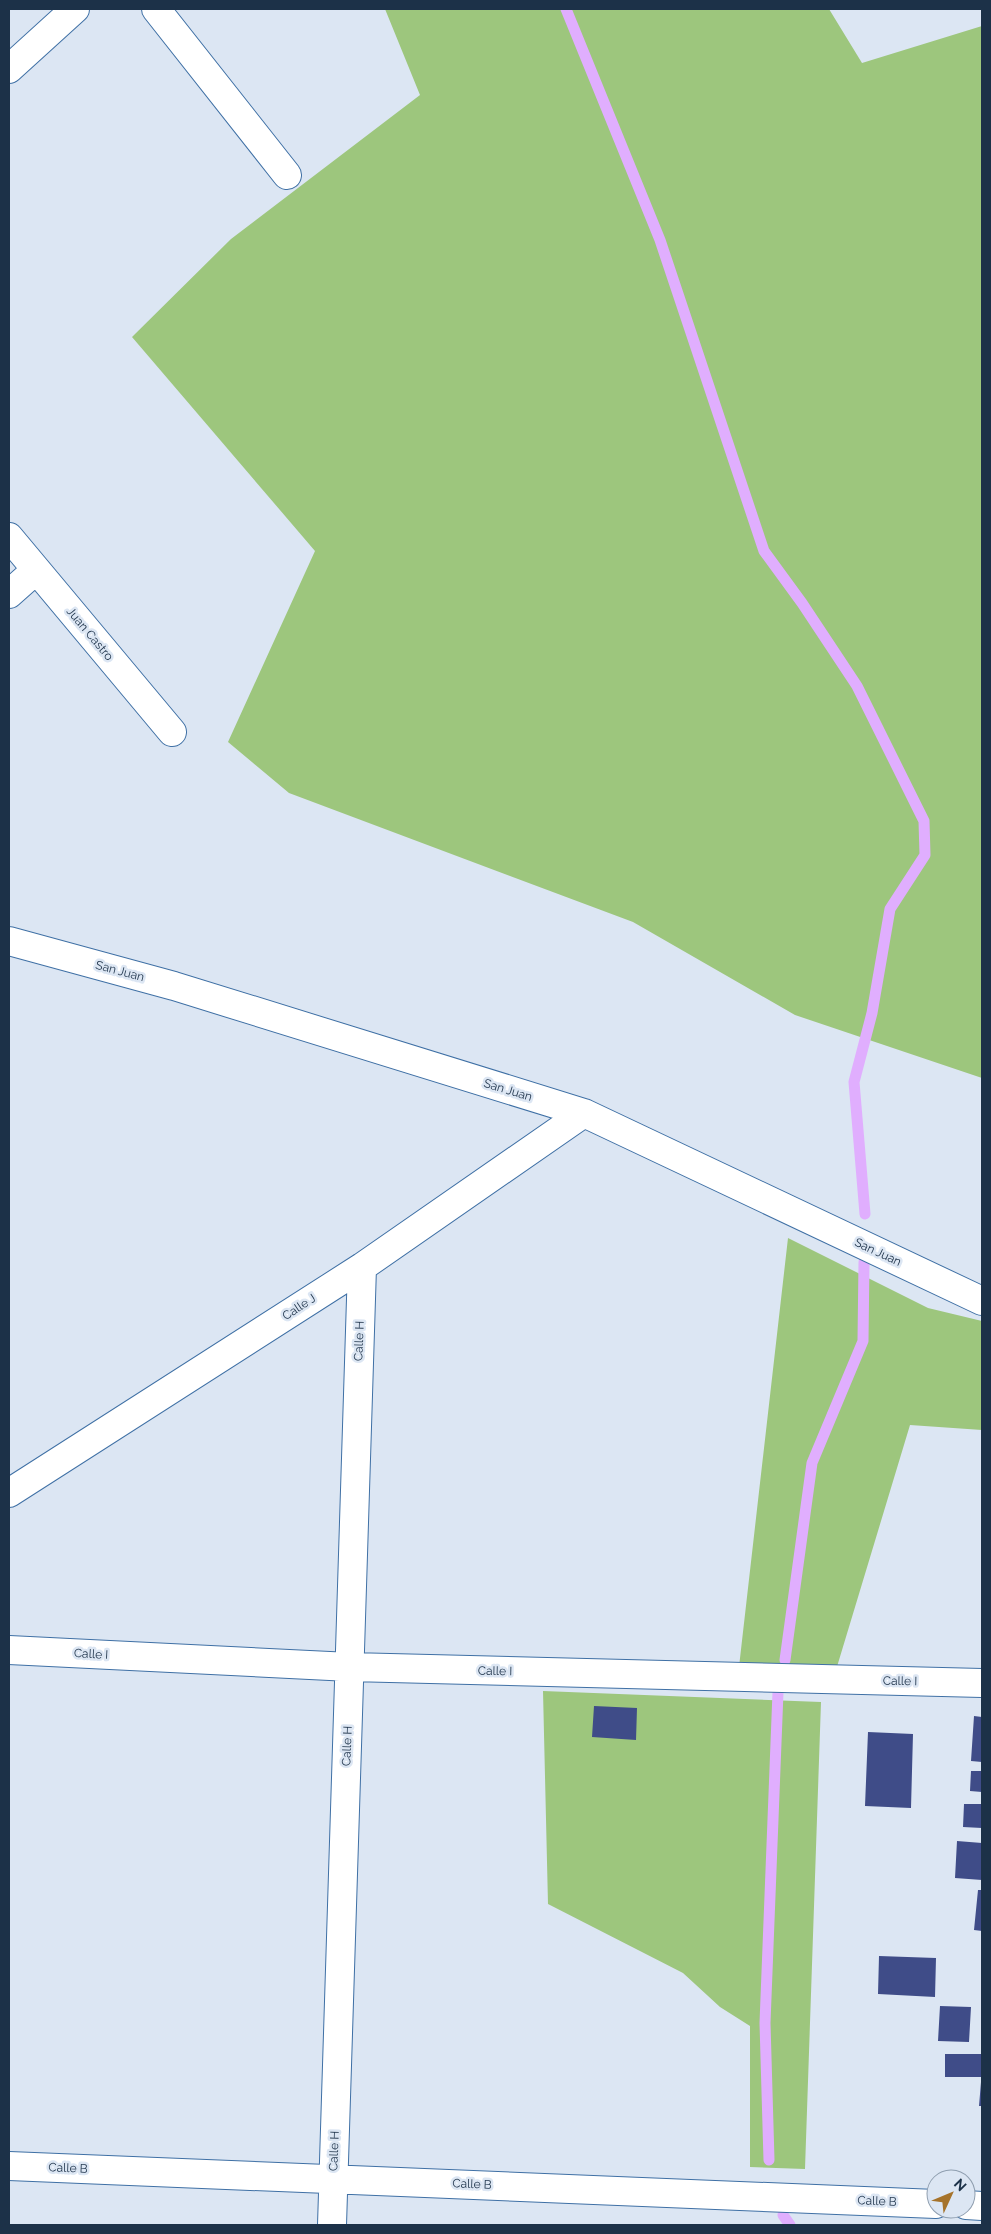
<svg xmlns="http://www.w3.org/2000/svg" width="991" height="2234" font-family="Raleway,sans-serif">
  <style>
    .grass { fill: #9dc67d }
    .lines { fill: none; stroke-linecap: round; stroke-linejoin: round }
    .stream { stroke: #e0aefe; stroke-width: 11 }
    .building { fill: #3f4c88 }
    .street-casing { stroke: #3f70a5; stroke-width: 30 }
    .street { stroke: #fff; stroke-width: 28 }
    .labels { text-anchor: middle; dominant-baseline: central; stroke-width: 5; stroke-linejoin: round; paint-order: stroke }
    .street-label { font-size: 12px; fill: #1c3148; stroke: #dce6f3 }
  </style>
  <rect width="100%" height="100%" fill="#dce6f3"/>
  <path class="grass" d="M385,9H829L862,63L982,26V1078L795,1015L633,922L289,793L228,742L315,551L132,337L231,239L420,95Z
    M788,1238L928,1308L982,1321V1430L910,1425L836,1670L739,1667Z
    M543,1691L821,1702L805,2169L750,2167V2026L720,2007L683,1973L548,1904Z"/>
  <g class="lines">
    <path class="stream" d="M566,9L660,240L764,551L802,603L857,686L924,821L925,855L890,909L872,1013L854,1082L865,1214
      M785,1660L812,1463L863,1341L864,1262
      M769,2160L765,2023L778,1692
      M783,2215L790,2225"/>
  </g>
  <path class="building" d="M594,1706L637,1708L636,1740L592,1737Z
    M974,1716L982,1717V1762L971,1761Z
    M868,1732L913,1734L911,1808L865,1806Z
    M971,1771H982V1792L970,1791Z
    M964,1804H982V1828L963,1827Z
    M957,1841L982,1843V1880L955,1878Z
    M978,1890H982V1931L974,1930Z
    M879,1956L936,1958L935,1997L878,1994Z
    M940,2006L971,2007L969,2042L938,2041Z
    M945,2054H982V2077H945Z
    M981,2082H982V2106H979Z"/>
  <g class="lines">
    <defs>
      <path id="street" d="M156,9L287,175
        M9,69L75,9
        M9,537L172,732
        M9,594L36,570
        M9,941L174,986L584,1113L982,1301
        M9,1493L362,1267L584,1113
        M9,1650L350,1667L982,1683
        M9,2166L936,2204
        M966,2205L982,2206
        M332,2225L362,1267"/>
    </defs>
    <use href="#street" class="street-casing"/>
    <use href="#street" class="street"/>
  </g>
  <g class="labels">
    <g class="street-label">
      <text transform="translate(90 634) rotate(50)">Juan Castro</text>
      <text transform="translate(120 971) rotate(15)">San Juan</text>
      <text transform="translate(508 1090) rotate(17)">San Juan</text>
      <text transform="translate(878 1252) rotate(25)">San Juan</text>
      <text transform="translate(299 1307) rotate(-33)">Calle J</text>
      <text transform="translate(359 1341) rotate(-88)">Calle H</text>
      <text transform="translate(91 1654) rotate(3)">Calle I</text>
      <text transform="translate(495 1671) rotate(1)">Calle I</text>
      <text transform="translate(900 1681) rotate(1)">Calle I</text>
      <text transform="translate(347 1746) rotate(-88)">Calle H</text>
      <text transform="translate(334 2151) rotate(-88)">Calle H</text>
      <text transform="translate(68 2168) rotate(2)">Calle B</text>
      <text transform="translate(472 2184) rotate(2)">Calle B</text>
      <text transform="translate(877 2201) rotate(2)">Calle B</text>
    </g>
  </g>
  <rect width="991" height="2234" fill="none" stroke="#1c3148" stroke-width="20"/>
  <g transform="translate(951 2194) rotate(46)"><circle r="24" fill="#dce6f3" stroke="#8f9eaf"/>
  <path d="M0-4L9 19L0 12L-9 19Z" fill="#a6732a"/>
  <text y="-8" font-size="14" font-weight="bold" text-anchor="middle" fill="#1c3148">N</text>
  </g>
</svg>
